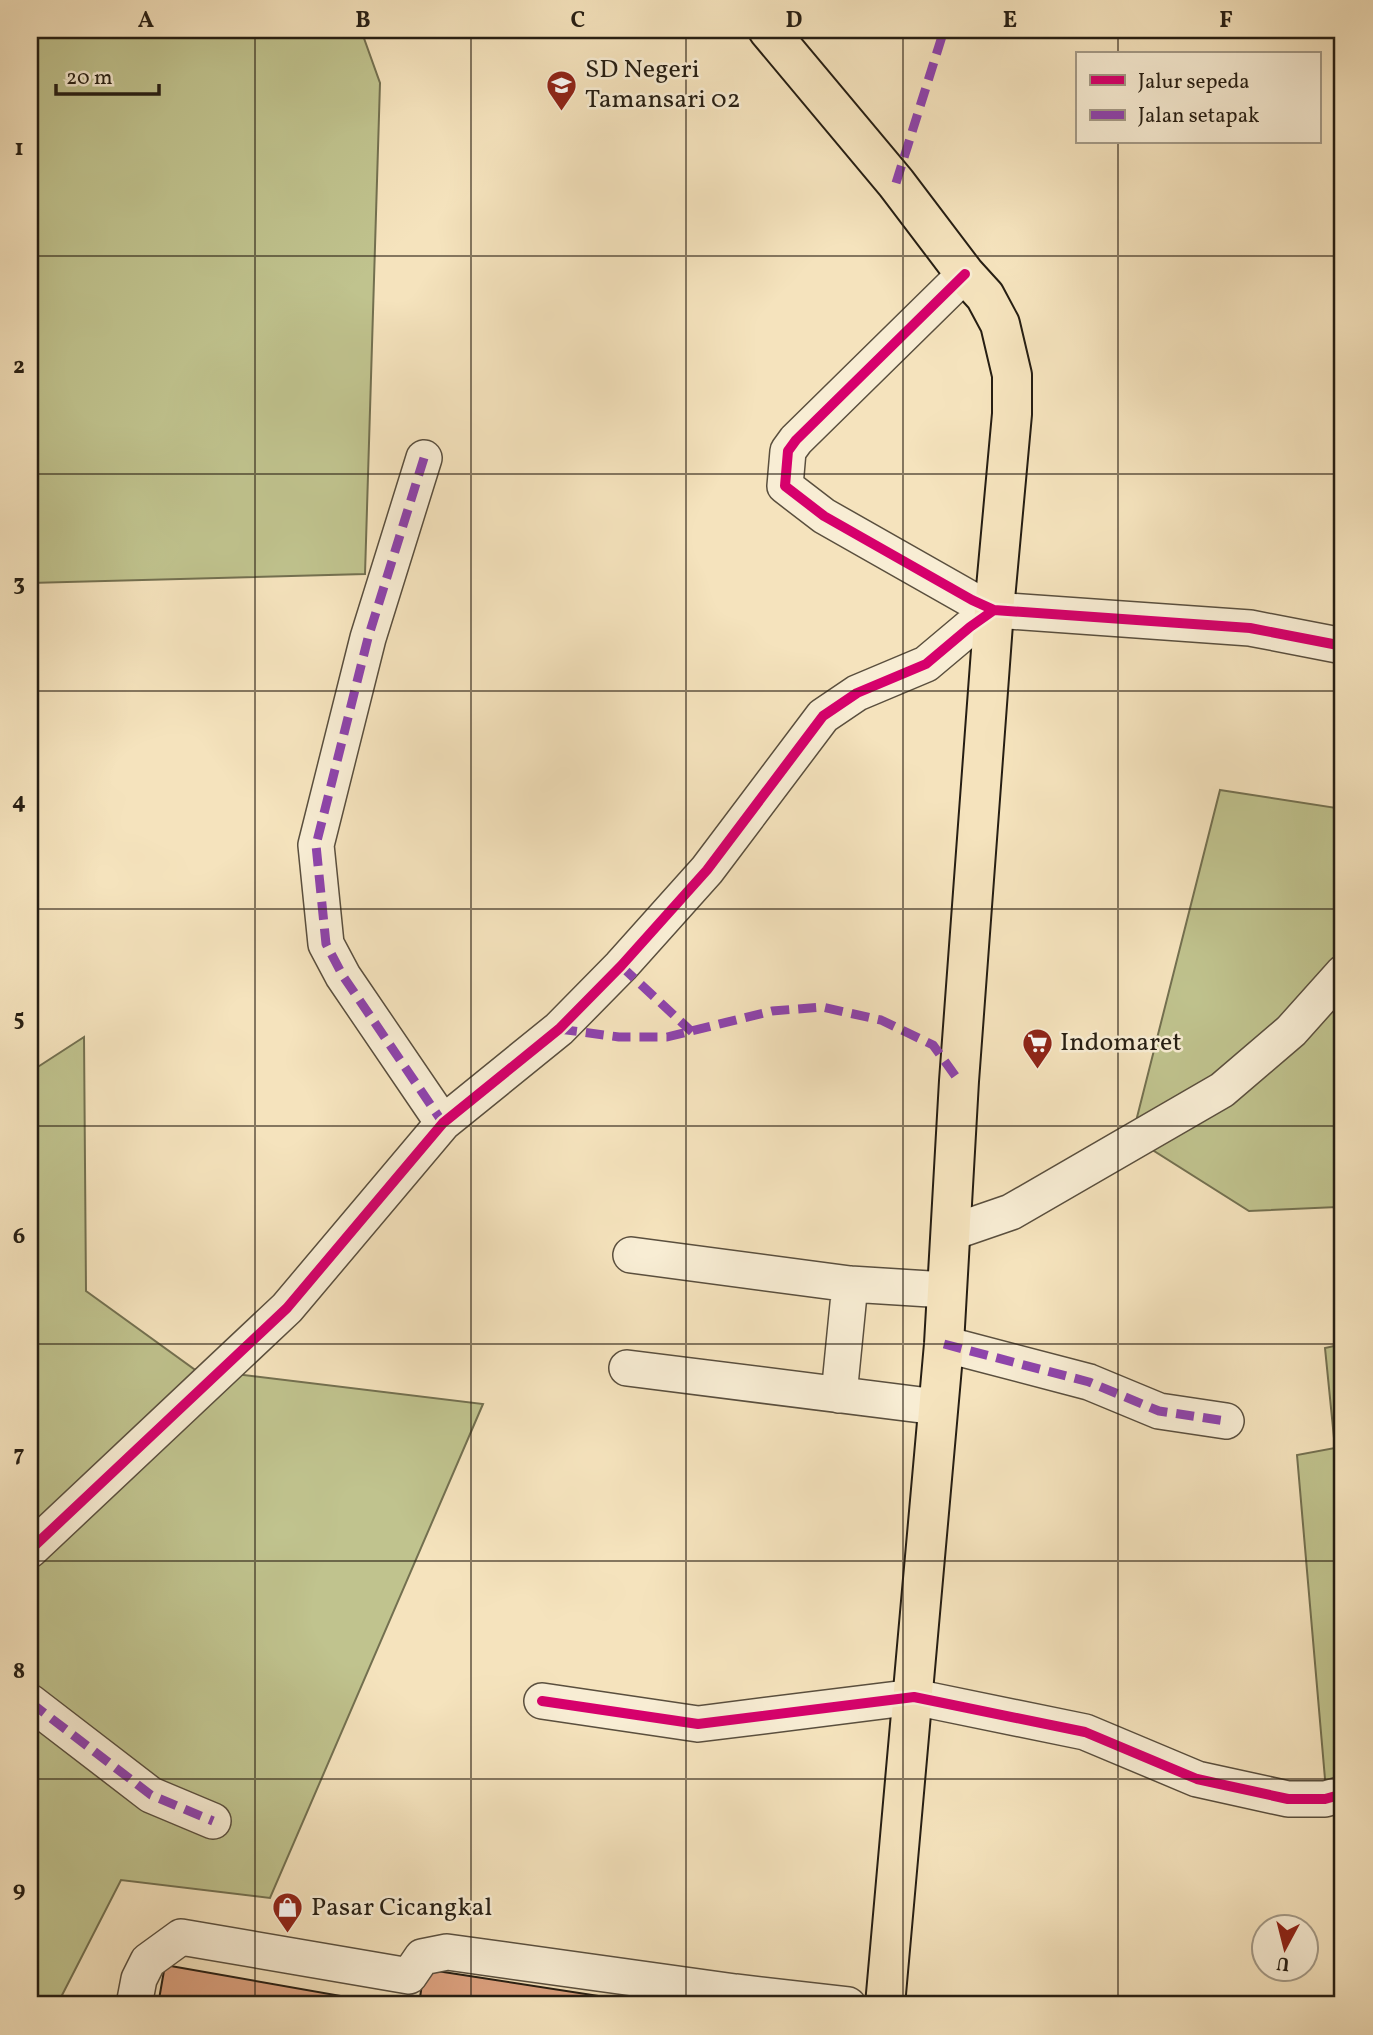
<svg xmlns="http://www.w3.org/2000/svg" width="1373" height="2035" font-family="Vollkorn,serif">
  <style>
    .green { fill: #c0c38e; stroke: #737050; stroke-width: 2 }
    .building { fill: #dda280; stroke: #261e13; stroke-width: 2 }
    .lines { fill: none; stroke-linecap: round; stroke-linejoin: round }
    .minor-casing { stroke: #5a4f3e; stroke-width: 38 }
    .major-casing { stroke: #261e13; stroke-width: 42 }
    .minor { stroke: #f8edd4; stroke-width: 35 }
    .major { stroke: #f5e3bd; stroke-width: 38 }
    .quiet { stroke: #8e44ad; stroke-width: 9; stroke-dasharray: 18 9; stroke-linecap: butt }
    .cycleway-casing { stroke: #f8edd4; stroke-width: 15 }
    .cycleway { stroke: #d6006c; stroke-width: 10 }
    .grid { fill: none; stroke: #261e13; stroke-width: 2; stroke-opacity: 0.55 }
    .labels { text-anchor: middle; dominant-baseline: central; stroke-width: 5; stroke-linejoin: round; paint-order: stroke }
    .poi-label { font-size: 26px; fill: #261e13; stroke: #f8edd4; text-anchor: start }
    .neatline { fill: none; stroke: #261e13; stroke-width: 2.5 }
    .grid-label { font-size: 23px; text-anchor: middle; font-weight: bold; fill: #261e13 }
  </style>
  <rect width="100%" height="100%" fill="#f5e3bd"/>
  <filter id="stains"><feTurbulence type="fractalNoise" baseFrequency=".00286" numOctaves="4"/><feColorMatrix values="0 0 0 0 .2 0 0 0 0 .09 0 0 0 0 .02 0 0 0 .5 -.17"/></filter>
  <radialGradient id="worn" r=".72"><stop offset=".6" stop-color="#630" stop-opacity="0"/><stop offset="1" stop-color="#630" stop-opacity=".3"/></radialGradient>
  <path class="green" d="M30,30H361L380,83L365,574L30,583Z
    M1220,790L1343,809V1235L1337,1207L1249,1211L1132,1137Z
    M84,1037L86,1291L194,1369L483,1404L270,1898L121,1880L57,2005H30V1072Z
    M1343,1344V1797L1327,1802L1297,1455L1335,1448L1325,1348Z"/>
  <path class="building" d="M165,1965L392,2005H158Z
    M424,1969L657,2005H419Z"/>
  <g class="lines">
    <defs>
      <path id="minor" d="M965,274L796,440L788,451L785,486L824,516L972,600L994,610L1250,628L1343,646
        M424,458L368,638L316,845L326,944L343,976L443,1123
        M950,1233L1011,1212L1222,1090L1291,1031L1343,973
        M631,1255L850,1284L946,1290
        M944,1344L1089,1382L1159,1411L1226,1421
        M627,1368L937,1407
        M839,1395L850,1284
        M30,1550L287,1308L443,1123L559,1029L621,966L707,870L823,716L857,693L926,664L970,627L994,610
        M542,1701L698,1724L914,1697L1085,1732L1197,1779L1288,1799H1325L1343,1794
        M30,1702L151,1795L213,1821
        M134,2005L139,1979L148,1961L181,1937L409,1976L422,1957L447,1952L735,1992L848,2005"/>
      <path id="major" d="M768,30L896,183L965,274L985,296L1000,324L1012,375V414L994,610L959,1081L944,1344L885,2005"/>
    </defs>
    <use href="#minor" class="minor-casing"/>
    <use href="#major" class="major-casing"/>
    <use href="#minor" class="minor"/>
    <use href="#major" class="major"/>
    <path class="quiet" d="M896,183L944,30
      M424,458L368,638L316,845L326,944L343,976L443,1123
      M621,966L692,1032
      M559,1029L619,1037H667L772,1011L822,1007L881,1020L933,1045L959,1081
      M944,1344L1089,1382L1159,1411L1226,1421
      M30,1702L151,1795L213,1821"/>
    <defs>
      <path id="cycleway" d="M965,274L796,440L788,451L785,486L824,516L972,600L994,610L1250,628L1343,646
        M30,1550L287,1308L443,1123L559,1029L621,966L707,870L823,716L857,693L926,664L970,627L994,610
        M542,1701L698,1724L914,1697L1085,1732L1197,1779L1288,1799H1325L1343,1794"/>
    </defs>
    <use href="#cycleway" class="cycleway-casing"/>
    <use href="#cycleway" class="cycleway"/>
  </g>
  <path class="grid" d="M255,30V2005M471,30V2005M686,30V2005M903,30V2005M1118,30V54M1118,142V2005M30,256H1343M30,474H1343M30,691H1343M30,909H1343M30,1126H1343M30,1344H1343M30,1561H1343M30,1779H1343"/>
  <defs>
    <symbol id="school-pin" viewBox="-11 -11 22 30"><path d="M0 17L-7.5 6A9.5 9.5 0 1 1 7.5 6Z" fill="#8f2418" stroke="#f8edd4"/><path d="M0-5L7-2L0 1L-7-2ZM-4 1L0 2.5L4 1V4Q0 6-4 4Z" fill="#fff"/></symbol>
    <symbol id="supermarket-pin" viewBox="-11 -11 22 30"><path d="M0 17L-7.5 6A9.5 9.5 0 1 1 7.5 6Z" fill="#8f2418" stroke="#f8edd4"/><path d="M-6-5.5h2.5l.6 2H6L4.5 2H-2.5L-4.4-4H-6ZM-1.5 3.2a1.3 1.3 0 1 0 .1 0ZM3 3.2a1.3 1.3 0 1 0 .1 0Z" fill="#fff"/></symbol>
    <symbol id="shop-pin" viewBox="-11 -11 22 30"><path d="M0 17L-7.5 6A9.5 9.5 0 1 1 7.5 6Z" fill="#8f2418" stroke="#f8edd4"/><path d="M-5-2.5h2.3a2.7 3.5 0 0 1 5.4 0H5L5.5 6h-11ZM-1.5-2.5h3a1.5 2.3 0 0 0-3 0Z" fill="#fff"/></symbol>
  </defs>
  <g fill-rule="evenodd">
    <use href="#school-pin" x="544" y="68" width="35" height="47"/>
    <use href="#supermarket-pin" x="1020" y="1026" width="35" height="47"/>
    <use href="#shop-pin" x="270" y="1890" width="35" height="47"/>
  </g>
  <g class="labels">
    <g class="poi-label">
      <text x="585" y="70">SD Negeri<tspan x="585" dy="30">Tamansari 02</tspan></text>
      <text x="1060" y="1043">Indomaret</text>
      <text x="311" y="1908">Pasar Cicangkal</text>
    </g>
  </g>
  <rect width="1373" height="2035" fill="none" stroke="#f5e3bd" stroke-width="77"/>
  <rect x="1076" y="52" width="245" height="91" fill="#f8edd4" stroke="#a49a87" stroke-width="2"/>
  <rect x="1090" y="75" width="35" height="10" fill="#d6006c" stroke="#a49a87" stroke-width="2"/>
  <text x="1138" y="88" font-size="21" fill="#261e13">Jalur sepeda</text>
  <rect x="1090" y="110" width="35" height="10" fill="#8e44ad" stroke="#a49a87" stroke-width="2"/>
  <text x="1138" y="122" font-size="21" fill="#261e13">Jalan setapak</text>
  <g transform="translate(1285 1948) rotate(187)"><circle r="33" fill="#f8edd4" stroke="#a49a87" stroke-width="2"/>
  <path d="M0-5L12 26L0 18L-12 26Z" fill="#8f2418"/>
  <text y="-10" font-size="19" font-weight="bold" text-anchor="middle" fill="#261e13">U</text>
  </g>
  <path d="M56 84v10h103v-10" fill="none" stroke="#261e13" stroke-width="3.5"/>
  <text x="66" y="84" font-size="21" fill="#261e13" stroke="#f8edd4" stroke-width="5" paint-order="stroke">20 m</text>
  <rect x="38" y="38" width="1296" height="1958" class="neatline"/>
  <g class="grid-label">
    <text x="146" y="27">A</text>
    <text x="363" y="27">B</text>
    <text x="578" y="27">C</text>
    <text x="794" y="27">D</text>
    <text x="1010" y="27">E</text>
    <text x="1226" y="27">F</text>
    <text x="19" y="155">1</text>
    <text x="19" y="373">2</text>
    <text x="19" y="590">3</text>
    <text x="19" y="808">4</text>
    <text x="19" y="1025">5</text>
    <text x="19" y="1243">6</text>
    <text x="19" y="1461">7</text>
    <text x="19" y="1678">8</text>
    <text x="19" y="1896">9</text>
  </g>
  <rect width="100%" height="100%" filter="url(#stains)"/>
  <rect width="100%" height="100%" fill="url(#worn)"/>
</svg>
